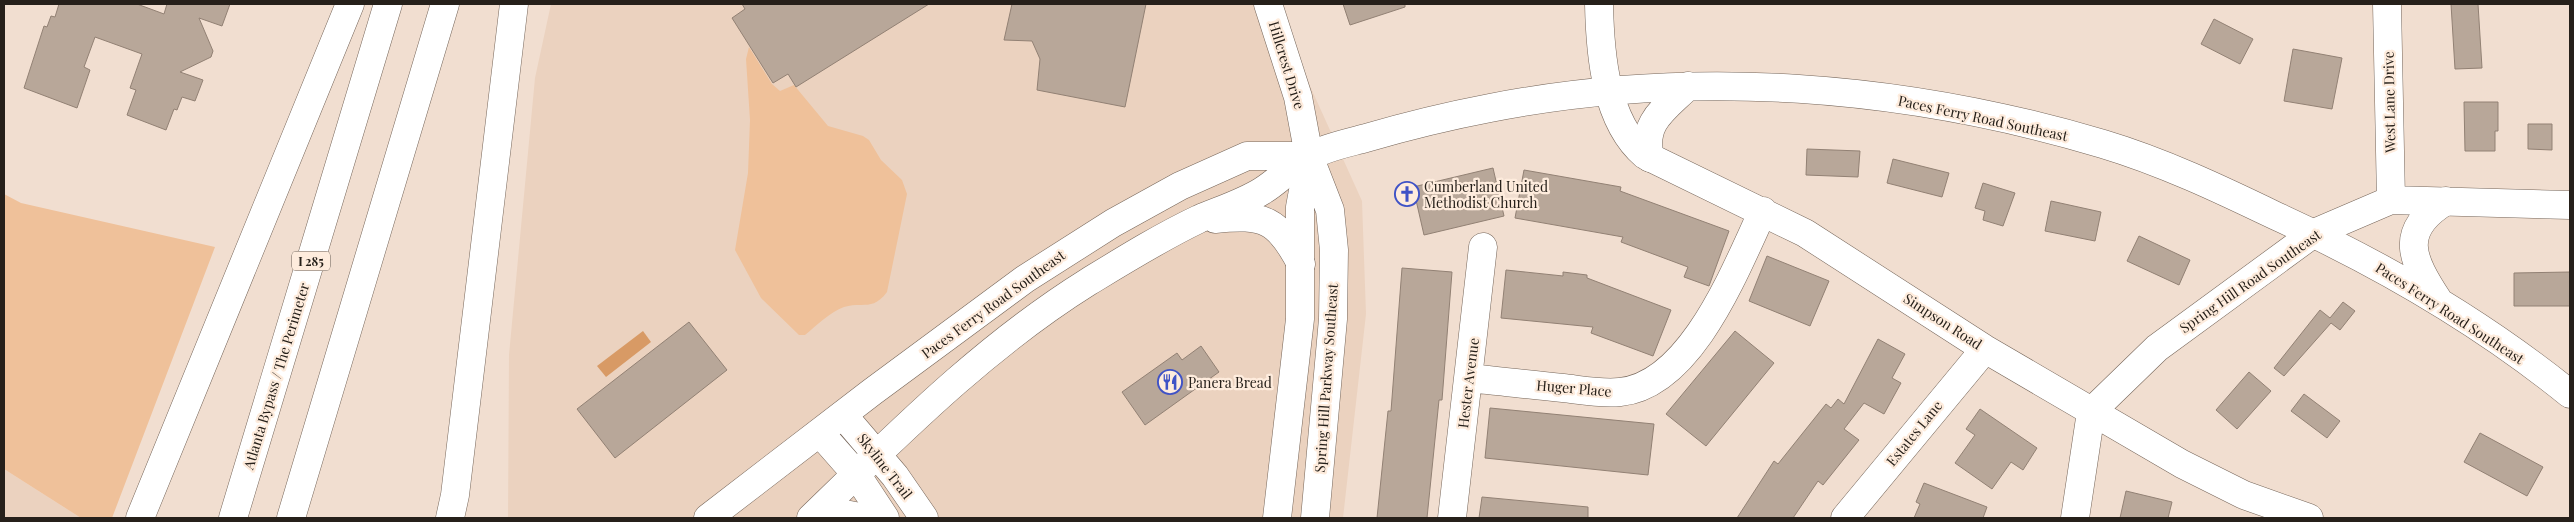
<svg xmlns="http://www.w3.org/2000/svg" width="2574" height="522" font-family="'Playfair Display',serif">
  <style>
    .built { fill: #ebd2bf }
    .green { fill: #efc19a }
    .water { fill: #d89a65 }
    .building { fill: #b8a799; stroke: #928174 }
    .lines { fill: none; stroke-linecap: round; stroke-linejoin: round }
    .minor-casing { stroke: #76665a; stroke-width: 29 }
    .major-casing { stroke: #76665a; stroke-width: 29 }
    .highway-casing { stroke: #76665a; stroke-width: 29 }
    .minor { stroke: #fff; stroke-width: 28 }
    .major { stroke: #fff; stroke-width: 28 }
    .highway { stroke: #fff; stroke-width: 28 }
    .labels { text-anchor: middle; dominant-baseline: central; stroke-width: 4.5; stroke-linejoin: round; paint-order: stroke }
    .shield { fill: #feecdd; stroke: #675d54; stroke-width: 1 }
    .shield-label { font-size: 12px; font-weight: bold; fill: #26201a }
    .street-label { font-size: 14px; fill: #26201a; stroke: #feecdd }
    .poi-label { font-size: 14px; fill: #26201a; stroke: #feecdd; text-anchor: start }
  </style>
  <rect width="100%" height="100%" fill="#f1ded0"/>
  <path class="built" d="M551,4H1273L1362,201L1366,314L1343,518H508L509,355L535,78Z
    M4,469L81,518H4Z"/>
  <path class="green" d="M749,47L772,84L780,91L794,85L828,126L863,136L869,140L881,160L902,180L907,194L887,292C872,312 862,301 844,307C830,312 816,326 805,335H799L761,298L735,250L748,173L750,120L746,59Z
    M4,194L21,203L215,247L112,518H81L4,469Z"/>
  <path class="water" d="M643,331L651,342L606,377L597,366Z"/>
  <path class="building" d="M59,4H137L164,14L167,4H230L222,26L199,18L213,51L211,57L180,72L203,80L195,101L182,97L177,110L174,109L166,130L127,115L136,90L130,88L142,54L95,37L84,67L90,70L77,108L24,88L44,26L47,27L51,16L55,17Z
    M742,4H929L796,87L788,74L773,83L732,18L745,9Z
    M1012,4H1146L1125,107L1037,90L1040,59L1032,41L1004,40Z
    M1343,4H1405V7L1350,25Z
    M2451,4H2478L2482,68L2455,69Z
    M2214,19L2253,39L2240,64L2201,44Z
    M2293,49L2342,58L2332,109L2284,101Z
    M2464,102H2498V131H2495V151H2465Z
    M2528,124H2552V150L2528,149Z
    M1807,149L1860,151L1858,177L1806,175Z
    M1893,159L1949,173L1942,197L1887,183Z
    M1493,168L1504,216L1424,235L1413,187Z
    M1524,170L1621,187L1620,191L1729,231L1709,286L1684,277L1688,267L1621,242L1623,237L1515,218Z
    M1983,183L2015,193L2003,226L1983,220L1985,211L1975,208Z
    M2051,201L2101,212L2095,241L2045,231Z
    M2139,236L2190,260L2179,285L2127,261Z
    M1767,256L1829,281L1810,326L1749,301Z
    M1402,268L1452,272L1442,400H1439L1427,518H1377L1388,411H1391Z
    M1506,270L1563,276V272L1587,275V278L1671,310L1653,356L1591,333L1593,327L1501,318Z
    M2570,272V306H2514V273Z
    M2343,302L2355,311L2340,330L2331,323L2284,376L2274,368L2320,310L2330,318Z
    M689,322L727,370L615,458L577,409Z
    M1735,331L1774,363L1706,446L1666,414Z
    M1878,339L1905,354L1892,378L1901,383L1884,414L1864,403L1844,429L1859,440L1823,485L1818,481L1793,518H1737L1774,461L1778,464L1826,404L1831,408L1838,399L1844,404Z
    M1201,346L1219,372L1145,425L1122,392L1177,353L1182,360Z
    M2249,372L2271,391L2237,429L2216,410Z
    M2304,394L2340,421L2327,438L2291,411Z
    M1490,408L1654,424L1648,475L1485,458Z
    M1980,409L2037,448L2023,470L2011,462L1992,489L1955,463L1975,435L1966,429Z
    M2480,433L2543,467L2527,496L2464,462Z
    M1924,483L1987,507L1983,518H1914L1920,504L1916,502Z
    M2126,491L2172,502L2168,518H2120Z
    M1482,497L1588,507V518H1479Z"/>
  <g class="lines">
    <defs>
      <path id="minor" d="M1268,4L1298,97L1309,156L1330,210L1334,250L1333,319L1315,518
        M1599,4C1600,53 1605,121 1645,155L1805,233L1985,349L2182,464L2244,495L2309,518
        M2387,4L2391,200
        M1468,378C1500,381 1531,385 1563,388C1581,390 1601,394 1620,392C1692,385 1736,268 1763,211
        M843,415L895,476L924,518
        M820,433L856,474L885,518
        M1277,518L1300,319V207L1309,158
        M1452,518L1483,247
        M1845,518L1985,349
        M2075,518L2091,412L2157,348L2314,233L2391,200L2570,205"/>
      <path id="major" d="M1650,158C1641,122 1665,109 1688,86
        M1215,219C1264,214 1278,219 1301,264
        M2438,300C2412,260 2397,231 2446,201
        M814,516L839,513L865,518
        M708,518L872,392L1025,279L1113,223L1180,186L1247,156H1309
        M811,518C899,433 984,347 1088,282C1124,260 1161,237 1199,219C1220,210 1243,203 1262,191C1279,181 1292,165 1310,156C1327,147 1348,143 1366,138C1407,126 1448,116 1490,108C1694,68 1905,85 2103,144C2163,162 2220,189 2276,216C2381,264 2481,322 2570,394"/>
      <path id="highway" d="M140,518L350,4
        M233,518L388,4
        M291,518L445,4
        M450,518L455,495L514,4"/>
    </defs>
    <use href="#minor" class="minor-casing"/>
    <use href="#major" class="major-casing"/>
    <use href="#highway" class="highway-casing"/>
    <use href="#minor" class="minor"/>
    <use href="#major" class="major"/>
    <use href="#highway" class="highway"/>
  </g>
  <defs>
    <symbol id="church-ring" viewBox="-11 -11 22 22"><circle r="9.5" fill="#feecdd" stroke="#3f52c6" stroke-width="1.5"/><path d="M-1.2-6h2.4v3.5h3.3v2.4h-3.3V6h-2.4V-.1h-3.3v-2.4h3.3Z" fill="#3f52c6"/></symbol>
    <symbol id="restaurant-ring" viewBox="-11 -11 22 22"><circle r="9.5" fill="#feecdd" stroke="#3f52c6" stroke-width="1.5"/><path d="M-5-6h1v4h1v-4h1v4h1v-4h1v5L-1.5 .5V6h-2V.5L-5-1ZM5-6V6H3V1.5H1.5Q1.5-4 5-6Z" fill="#3f52c6"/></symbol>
  </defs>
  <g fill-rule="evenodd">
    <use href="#church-ring" x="1393" y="180" width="28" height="28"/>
    <use href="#restaurant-ring" x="1156" y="368" width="28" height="28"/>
  </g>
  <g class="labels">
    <rect class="shield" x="292" y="251.5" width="38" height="19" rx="4"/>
    <g class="shield-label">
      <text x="311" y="261">I 285</text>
    </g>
    <g class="street-label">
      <text transform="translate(1287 65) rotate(73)">Hillcrest Drive</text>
      <text transform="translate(2389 102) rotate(-91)">West Lane Drive</text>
      <text transform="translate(1983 118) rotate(12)">Paces Ferry Road Southeast</text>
      <text transform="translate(2250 281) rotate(-35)">Spring Hill Road Southeast</text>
      <text transform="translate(993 304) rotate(-36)">Paces Ferry Road Southeast</text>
      <text transform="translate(2450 313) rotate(33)">Paces Ferry Road Southeast</text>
      <text transform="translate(1943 321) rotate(33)">Simpson Road</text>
      <text transform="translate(276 376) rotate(-73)">Atlanta Bypass / The Perimeter</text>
      <text transform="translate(1326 378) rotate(-86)">Spring Hill Parkway Southeast</text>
      <text transform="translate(1468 383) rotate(-83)">Hester Avenue</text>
      <text transform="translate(1574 388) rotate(5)">Huger Place</text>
      <text transform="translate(1914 433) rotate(-51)">Estates Lane</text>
      <text transform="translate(885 466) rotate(52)">Skyline Trail</text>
    </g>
    <g class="poi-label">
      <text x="1424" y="186">Cumberland United<tspan x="1424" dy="16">Methodist Church</tspan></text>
      <text x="1188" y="382">Panera Bread</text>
    </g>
  </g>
  <rect width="2574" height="522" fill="none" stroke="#26201a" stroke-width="10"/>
</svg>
